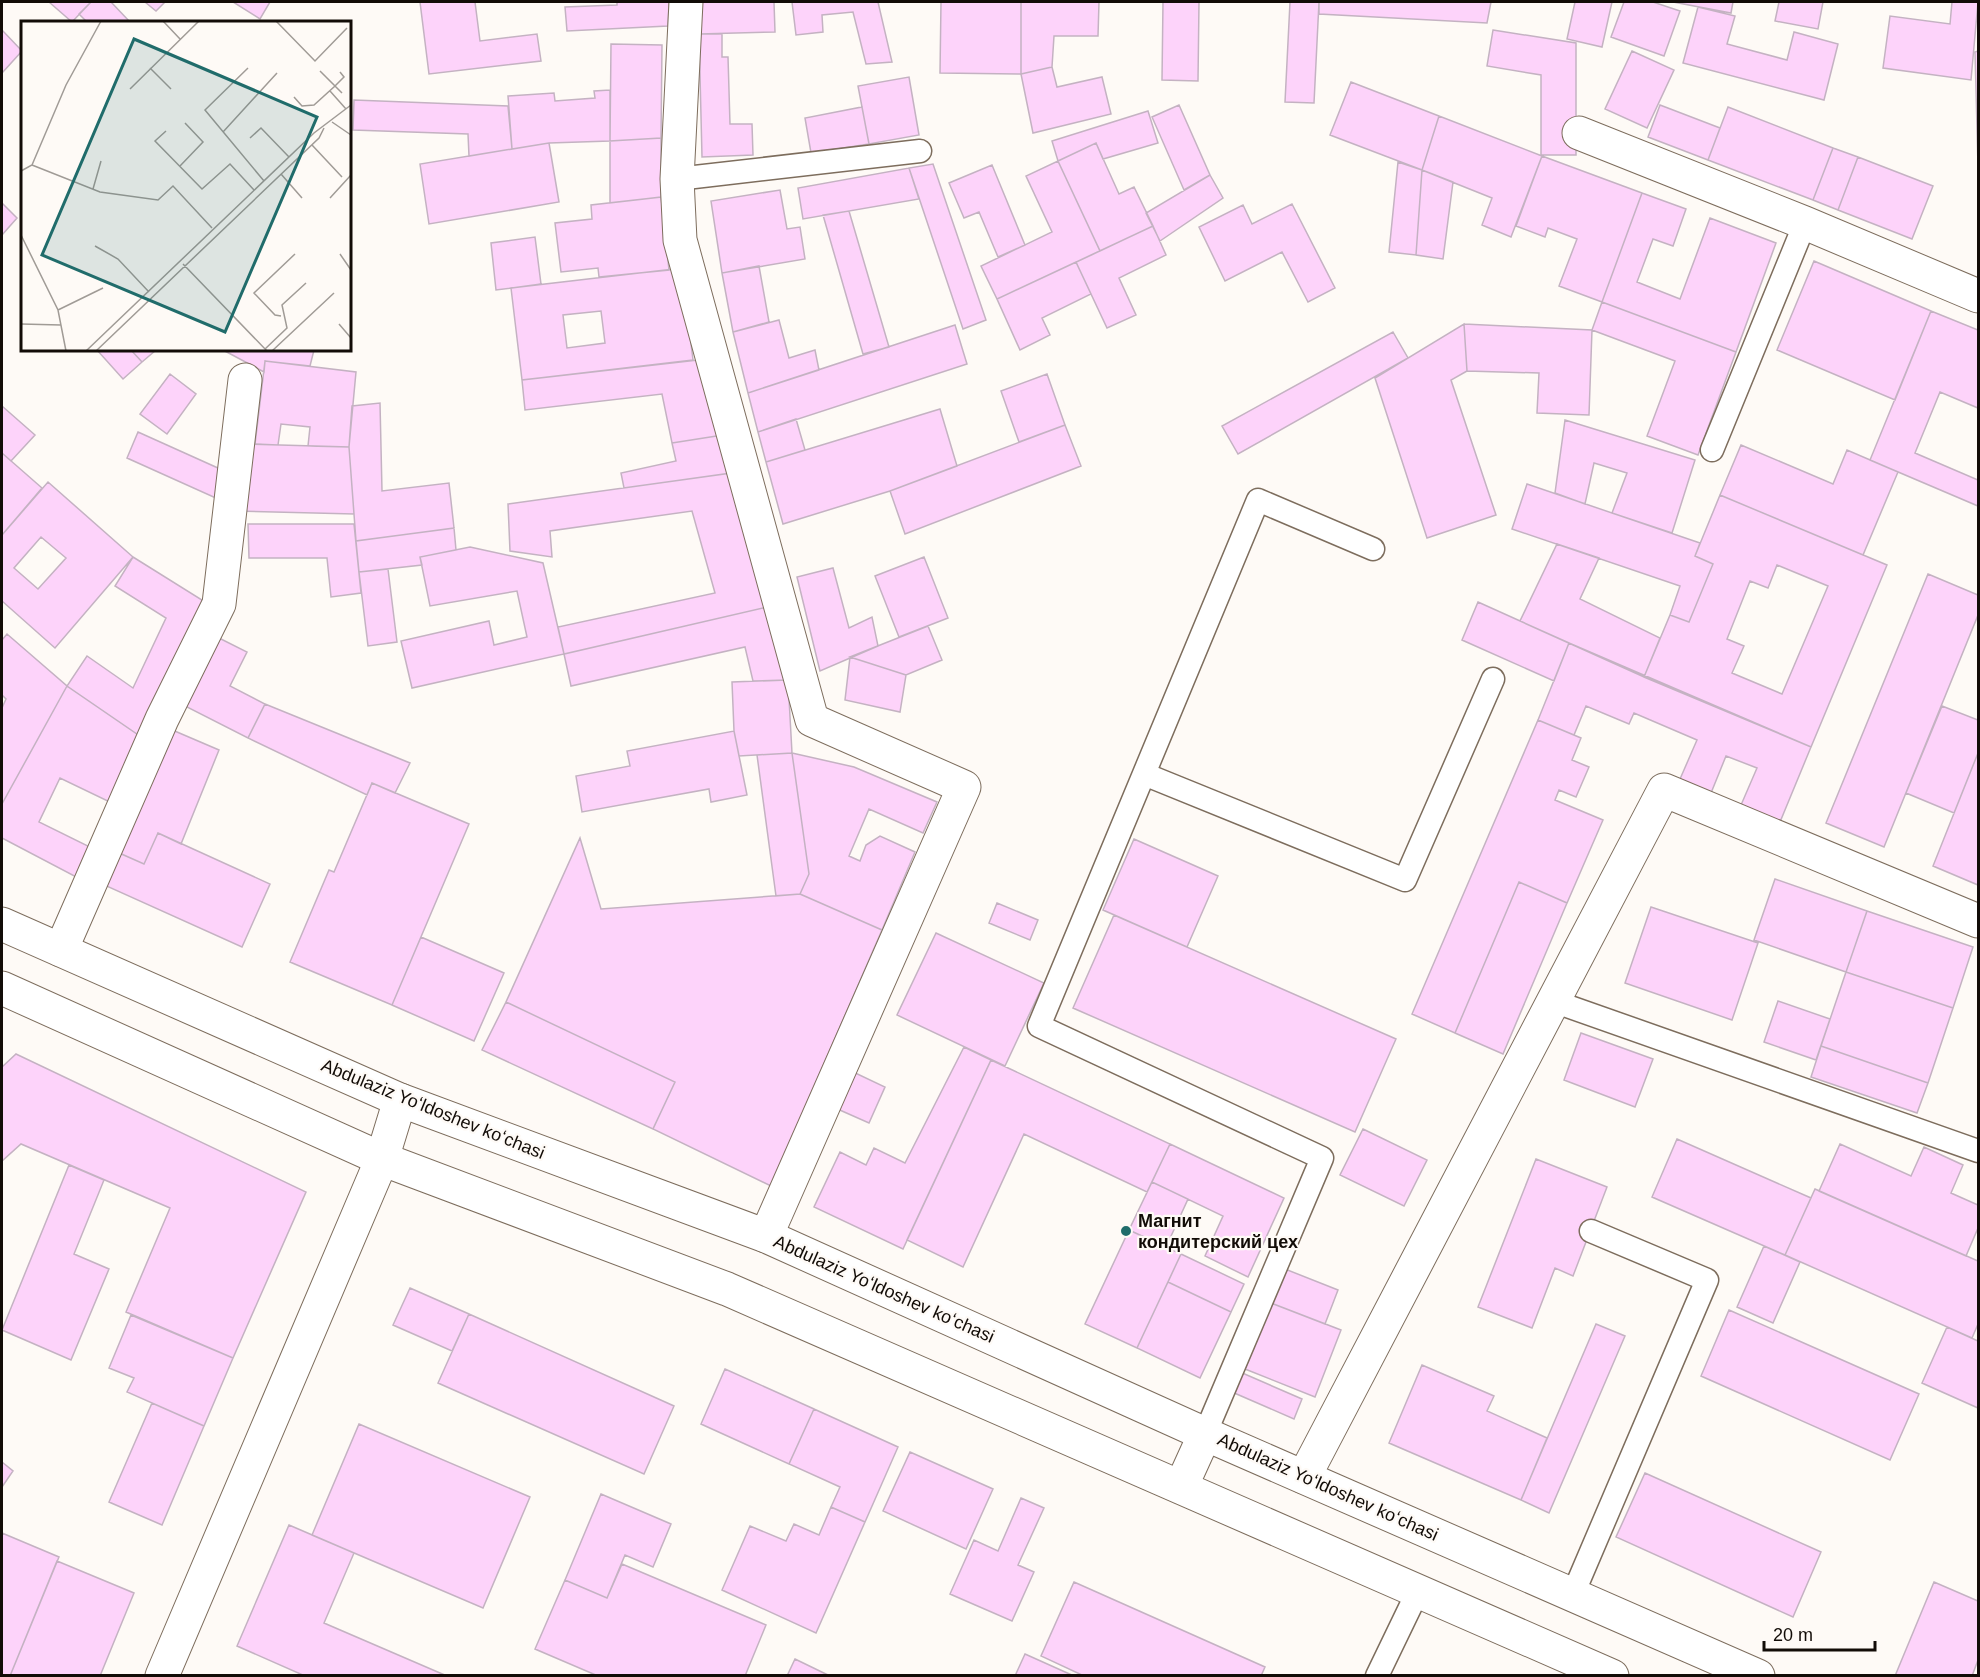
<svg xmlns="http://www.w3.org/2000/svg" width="1980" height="1677" font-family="Helvetica,sans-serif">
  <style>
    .building { fill: #fdd3fa; stroke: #c4b2c2; stroke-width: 1.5; fill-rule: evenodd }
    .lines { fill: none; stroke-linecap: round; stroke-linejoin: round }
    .lane-casing { stroke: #7d6d5d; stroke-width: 25 }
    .street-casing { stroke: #7d6d5d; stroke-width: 35 }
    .secondary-casing { stroke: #7d6d5d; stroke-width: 35 }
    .lane { stroke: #fff; stroke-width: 22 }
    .street { stroke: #fff; stroke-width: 33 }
    .secondary { stroke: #fff; stroke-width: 33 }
    .poi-dot { fill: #206c6b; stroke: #fefaf6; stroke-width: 2 }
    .labels { text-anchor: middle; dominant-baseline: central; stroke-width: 4.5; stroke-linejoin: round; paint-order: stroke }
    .street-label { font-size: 18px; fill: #120c07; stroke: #fefaf6 }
    .poi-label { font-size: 18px; font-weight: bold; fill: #120c07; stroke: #fefaf6; text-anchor: start }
    .inset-road { fill: none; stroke: #a09b96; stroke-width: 1.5 }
    .view { fill: #206c6b; fill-opacity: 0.15; stroke: #206c6b; stroke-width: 3 }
    .inset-edge { fill: none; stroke: #120c07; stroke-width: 3 }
  </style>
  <rect width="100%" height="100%" fill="#fefaf6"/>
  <path class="building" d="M49,2H91L72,22Z
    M91,2H111L130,22H87L79,14Z
    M145,2H165L156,11Z
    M233,2H270L260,19Z
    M420,2H475L480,41L537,34L541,61L429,74Z
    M617,2H669L668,26L567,31L565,7L617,5Z
    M698,2H774L775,32L699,34Z
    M792,2H878L892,62L866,64L853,12L822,15L823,32L796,35Z
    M941,2H1021V74L940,73Z
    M1021,2H1099L1098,36H1054L1052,67L1021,74Z
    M1163,2H1199L1198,81L1162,80Z
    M1290,2H1319L1314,103L1285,102Z
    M1319,2H1491L1487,23L1319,14Z
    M1575,2H1612L1602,47L1567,39Z
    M1624,2H1653L1680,11L1664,56L1611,37Z
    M1673,2H1733L1731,13Z
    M1779,2H1823L1818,29L1775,21Z
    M1952,2H1978L1971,80L1883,68L1890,16L1950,24Z
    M1698,7L1735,16L1727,44L1787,60L1794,32L1838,44L1824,100L1683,63Z
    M2,30L22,51L2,73Z
    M1493,30L1576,43V155H1541V75L1487,66Z
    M699,34H722V57H728L730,124H752L753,155L702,157Z
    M611,44L662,45L661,138L610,141Z
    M1632,51L1674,70L1647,128L1605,109Z
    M1978,51V167L1975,52Z
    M1052,67L1057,87L1102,77L1111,114L1033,133L1021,74Z
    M909,77L919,135L869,144L858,86Z
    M1351,82L1439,116L1422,170L1330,135Z
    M610,90V141L549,143L512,149L508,96L554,93L555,101L595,98L594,91Z
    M354,100L508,106L512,149L469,156L468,134L353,130Z
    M1179,105L1210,175L1184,190L1152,117Z
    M1660,105L1720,128L1708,160L1648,137Z
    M862,107L869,144L811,153L805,118Z
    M1728,107L1833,148L1813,200L1708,160Z
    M1148,111L1158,143L1103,159L1096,143L1058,161L1052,141Z
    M1439,116L1542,156L1511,237L1482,225L1492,198L1422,170Z
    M661,138V197L610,203V141Z
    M549,143L559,202L429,224L420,164Z
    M1096,143L1119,194L1134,187L1153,226L1100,251L1058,161Z
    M1833,148L1858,157L1838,210L1813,200Z
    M1542,156L1642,193L1602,302L1559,286L1577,239L1548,228L1545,237L1516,226Z
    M1858,157L1933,186L1912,239L1838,210Z
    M1058,161L1100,251L997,299L981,266L1052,232L1026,176Z
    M1398,162L1422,170L1416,255L1389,252Z
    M933,164L986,320L963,329L909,168Z
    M992,165L1025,245L998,257L979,212L964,218L949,183Z
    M909,168L919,199L803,219L798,188Z
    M1422,170L1453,182L1443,259L1416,255Z
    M1210,175L1223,198L1160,241L1146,213Z
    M780,190L787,229L800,227L805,259L722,273L711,201Z
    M1642,193L1686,209L1673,246L1653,239L1637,282L1680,299L1710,218L1776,243L1736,352L1602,302Z
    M661,197L669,270L599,277L598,268L561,272L555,223L592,219L591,205Z
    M2,203L17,218L2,235Z
    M1292,204L1335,288L1308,302L1282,252L1225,281L1199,227L1243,205L1252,224Z
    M849,211L889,347L863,354L823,215Z
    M1153,226L1166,255L1119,278L1136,315L1107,328L1076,262Z
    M535,237L541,284L496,290L491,243Z
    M1814,261L1931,311L1895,400L1777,350Z
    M1076,262L1091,294L1042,318L1050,335L1020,350L997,299Z
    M759,266L769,322L733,332L722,273Z
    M682,268L693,360L522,380L511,288ZM601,311L605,343L567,348L563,315Z
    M1602,302L1736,352L1698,455L1647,436L1675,361L1592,330Z
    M1931,311L1978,330V408L1940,392L1915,453L1978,480V506L1870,460Z
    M779,320L789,358L815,350L819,370L748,393L733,332Z
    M1464,324L1467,371L1451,380L1496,515L1427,538L1375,378Z
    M1464,324L1592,330L1589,415L1537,413L1539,373L1467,371Z
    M955,325L967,364L758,432L748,393Z
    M1393,332L1408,358L1238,454L1222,426Z
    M97,350H131L142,362L123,379Z
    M131,350H156L142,362Z
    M223,350H314L310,366L265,361L264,372Z
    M707,359L723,435L672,443L662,394L525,410L522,380Z
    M265,361L356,372L349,447L308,446L310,427L281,424L278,445L255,444Z
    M170,374L196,394L167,434L140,414Z
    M1047,374L1065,425L1019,442L1001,391Z
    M380,403L382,491L449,483L454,528L356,541L349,447L352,406Z
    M2,406L35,435L11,461L2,453Z
    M940,409L957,466L890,491L783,524L766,462Z
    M796,419L805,450L766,462L758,432Z
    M1565,420L1695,460L1672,533L1612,513L1627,473L1594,463L1585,504L1555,493Z
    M1065,425L1081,466L905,534L890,491Z
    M138,432L229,473L218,499L127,458Z
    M723,435L731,473L624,488L621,473L676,461L672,443Z
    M245,444L349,447L354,514L236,511Z
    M1741,445L1833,484L1847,450L1898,472L1863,555L1720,495Z
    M2,453L42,488L2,535Z
    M731,473L772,606L564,654L558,627L715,593L692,511L550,531L552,557L510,551L508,504Z
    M48,482L133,557L55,648L2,601V535ZM41,537L66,558L38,589L14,568Z
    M1527,484L1700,543L1695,556L1713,564L1689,622L1670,615L1680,586L1512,529Z
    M1720,495L1887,565L1811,747L1644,677L1670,615L1689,622L1713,564L1695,556ZM1777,565L1828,586L1782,694L1732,673L1744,646L1727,639L1750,581L1768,588Z
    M248,524H354L361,593L331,597L327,558H249Z
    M454,528L456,550L420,557L422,565L359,572L356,541Z
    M1557,544L1599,558L1580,599L1660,638L1644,677L1520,621Z
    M470,547L543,563L564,654L412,688L401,641L489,621L494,645L527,637L517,591L430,606L420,557Z
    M133,557L210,605L147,741L67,686L87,656L133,688L166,618L115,586Z
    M924,557L948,618L899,637L875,576Z
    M833,568L849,628L872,617L878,646L820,671L797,577Z
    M388,569L397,642L368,646L359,572Z
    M1928,574L1978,595V615L1884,847L1826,823Z
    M1478,602L1569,643L1554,681L1462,640Z
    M772,606L788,680L753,681L745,647L571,686L564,654Z
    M928,626L942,660L906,675L850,657Z
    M7,634L67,686L2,804V708L6,699L2,695V640Z
    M217,637L247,652L230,686L265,704L248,738L183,705Z
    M1569,643L1811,747L1780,822L1741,805L1757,768L1726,756L1711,793L1680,779L1697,740L1634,713L1629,724L1586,706L1574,735L1538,720Z
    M850,657L906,675L900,712L845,700Z
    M788,680L792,753L739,756L734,731L732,682Z
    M67,686L147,741L116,805L60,778L39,822L94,849L80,879L2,838V804Z
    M265,704L410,763L395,793L372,783L367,795L248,738Z
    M1942,706L1978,720V753L1954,813L1906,793Z
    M1538,720L1581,738L1572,760L1589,767L1576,797L1559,790L1555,800L1603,820L1567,903L1519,882L1455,1033L1412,1014Z
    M170,729L219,750L181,844L158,833L144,864L117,852Z
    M734,731L747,795L711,802L709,789L582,812L576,776L630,766L627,751Z
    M792,753L809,874L800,894L776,896L757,755Z
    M792,753L854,767L937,802L923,833L869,809L849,856L860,861L866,845L880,836L915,852L882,930L800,894L809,874Z
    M1978,753V885L1933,866Z
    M372,783L469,824L392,1005L290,962L329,870L334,872Z
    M158,833L270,884L242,947L102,884L117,852L144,864Z
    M580,838L601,909L800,894L882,930L771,1186L653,1129L675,1082L506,1002Z
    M1134,839L1218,876L1187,947L1103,910Z
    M1775,879L1867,911L1846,972L1754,940Z
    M1519,882L1567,903L1503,1054L1455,1033Z
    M997,903L1038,920L1030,940L989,923Z
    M1651,907L1758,943L1732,1020L1625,983Z
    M1867,911L1973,947L1953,1008L1846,972Z
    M1114,915L1396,1039L1355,1132L1073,1008Z
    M936,933L1044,983L1005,1066L897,1015Z
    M421,937L504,973L474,1041L392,1005Z
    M1846,972L1953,1008L1928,1083L1821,1046Z
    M1778,1001L1830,1019L1816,1060L1764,1042Z
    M506,1002L675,1082L653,1129L482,1050Z
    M1581,1033L1653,1059L1635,1107L1564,1080Z
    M1821,1046L1928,1083L1917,1113L1811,1077Z
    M964,1047L991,1060L903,1249L814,1207L840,1152L866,1165L874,1148L905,1163Z
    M16,1054L306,1192L233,1358L126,1312L170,1208L21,1144L2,1161V1067Z
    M991,1060L1170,1144L1147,1192L1024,1134L963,1267L907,1240Z
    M849,1070L885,1087L869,1123L833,1107Z
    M1363,1129L1427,1160L1404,1206L1340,1175Z
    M1677,1139L1811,1198L1785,1255L1652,1197Z
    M1170,1144L1284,1198L1248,1277L1205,1256L1223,1216L1152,1182Z
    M1840,1144L1911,1176L1924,1147L1963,1165L1951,1193L1978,1205V1228L1966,1256L1819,1191Z
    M1536,1159L1607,1187L1573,1276L1555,1268L1532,1328L1478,1307Z
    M69,1165L104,1180L74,1254L109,1269L71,1360L2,1330Z
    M1152,1182L1188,1199L1166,1247L1129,1230Z
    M1815,1189L1978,1261V1324L1972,1338L1785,1255Z
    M1129,1230L1181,1254L1137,1348L1085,1324Z
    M1764,1246L1800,1262L1773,1323L1737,1307Z
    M1181,1254L1244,1284L1231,1312L1168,1282Z
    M1285,1269L1338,1290L1325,1324L1271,1303Z
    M1168,1282L1231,1312L1200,1378L1137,1348Z
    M410,1288L469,1314L452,1351L393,1325Z
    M1271,1303L1341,1330L1315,1397L1245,1369Z
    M1729,1310L1919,1394L1890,1460L1701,1376Z
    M469,1314L674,1406L644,1474L438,1383Z
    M131,1315L233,1358L204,1426L127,1392L134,1378L109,1368Z
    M1596,1324L1625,1336L1549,1513L1521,1500Z
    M1947,1327L1978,1341V1408L1922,1383Z
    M1422,1365L1494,1396L1487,1411L1547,1438L1521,1500L1389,1443Z
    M725,1369L814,1409L789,1464L701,1424Z
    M1240,1372L1302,1399L1294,1419L1232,1392Z
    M152,1403L204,1426L162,1525L109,1502Z
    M814,1409L898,1447L865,1522L831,1507L840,1487L789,1464Z
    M359,1424L530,1497L483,1608L312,1535Z
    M910,1452L993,1489L966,1549L883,1511Z
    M2,1462L13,1471L2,1487Z
    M1645,1473L1821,1552L1793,1617L1616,1537Z
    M601,1494L671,1524L653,1567L625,1555L607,1598L565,1580Z
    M1021,1498L1044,1508L1018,1565L1034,1572L1012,1621L950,1594L974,1540L998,1551Z
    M831,1507L865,1522L816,1633L722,1590L750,1526L786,1541L794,1524L819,1535Z
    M289,1525L354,1553L324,1623L447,1676H305L237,1646Z
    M2,1533L59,1557L10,1676H2Z
    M57,1561L134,1593L100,1676H10Z
    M622,1564L766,1625L745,1676H598L535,1649L565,1580L607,1598Z
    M1074,1582L1265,1667L1261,1676H1084L1041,1656Z
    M1934,1582L1978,1601V1660L1972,1676H1895Z
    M1025,1654L1074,1676H1015Z
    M795,1659L830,1676H787Z"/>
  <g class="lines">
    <defs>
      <path id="lane" d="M677,179L920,151
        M1712,450L1805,223
        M1144,774L1405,880L1493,679
        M1553,1001L1978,1151
        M1205,1434L1322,1158L1039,1026L1258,500L1373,549
        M1573,1594L1707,1280L1591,1231
        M1377,1676L1418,1591"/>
      <path id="street" d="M686,2L677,179L680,240L812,720L964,787L766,1236
        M1579,133L1805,223L1978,296
        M61,950L162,719L219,604L245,380
        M1304,1477L1664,790L1978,921
        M162,1676L382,1159L400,1100"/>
      <path id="secondary" d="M2,924L400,1100L766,1236L1205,1434L1758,1676
        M2,988L382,1159L727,1289L1612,1676
        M1181,1487L1205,1434"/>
    </defs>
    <use href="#lane" class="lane-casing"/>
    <use href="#street" class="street-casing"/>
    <use href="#secondary" class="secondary-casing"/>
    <use href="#lane" class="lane"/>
    <use href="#street" class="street"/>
    <use href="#secondary" class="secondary"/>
  </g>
  <circle class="poi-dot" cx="1126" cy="1231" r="6"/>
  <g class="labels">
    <g class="street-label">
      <text transform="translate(433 1109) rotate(22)">Abdulaziz Yoʻldoshev koʻchasi</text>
      <text transform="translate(884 1289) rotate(24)">Abdulaziz Yoʻldoshev koʻchasi</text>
      <text transform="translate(1328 1487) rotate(24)">Abdulaziz Yoʻldoshev koʻchasi</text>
    </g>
    <g class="poi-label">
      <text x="1138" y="1221">Магнит<tspan x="1138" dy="21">кондитерский цех</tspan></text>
    </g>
  </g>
  <g transform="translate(21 21)">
    <rect width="330" height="330" fill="#fefaf6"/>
    <path class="inset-road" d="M142,0L159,18M255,0L294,40L326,7M129,47L150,68M227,47L184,89L243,160M319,51L323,56L314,65L321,72M109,68L178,0M309,70L325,88M273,76L281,85L293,84L314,65L299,50M311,101L330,114M145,110L134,120L181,168L209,143L233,169M202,111L256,52M229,117L240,107L268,136M291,124L321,156M11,144L79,171L137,179L152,165L191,207M159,145L182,121L164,102M0,150L11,144L45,64L80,0M260,153L281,177M72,168L80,140M309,177L330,154M0,214L37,289L45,330M74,225L97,238L128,271M319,233L330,249M162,243L246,330M37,289L82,267M260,295L254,294L233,272L274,233M0,303L40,304M318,303L330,317M244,328L266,307L261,284L285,262M65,330L293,112L330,84M75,330L298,117L303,107M251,330L313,272"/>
    <path class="view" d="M113,18L296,96L204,311L21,234Z"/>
    <rect width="330" height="330" class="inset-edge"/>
  </g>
  <rect width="1980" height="1677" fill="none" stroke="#120c07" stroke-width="6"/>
  <path d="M1764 1641v9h111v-9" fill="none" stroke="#120c07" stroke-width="3"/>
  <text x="1773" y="1641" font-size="18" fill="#120c07" stroke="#fefaf6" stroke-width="4.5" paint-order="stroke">20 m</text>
</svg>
